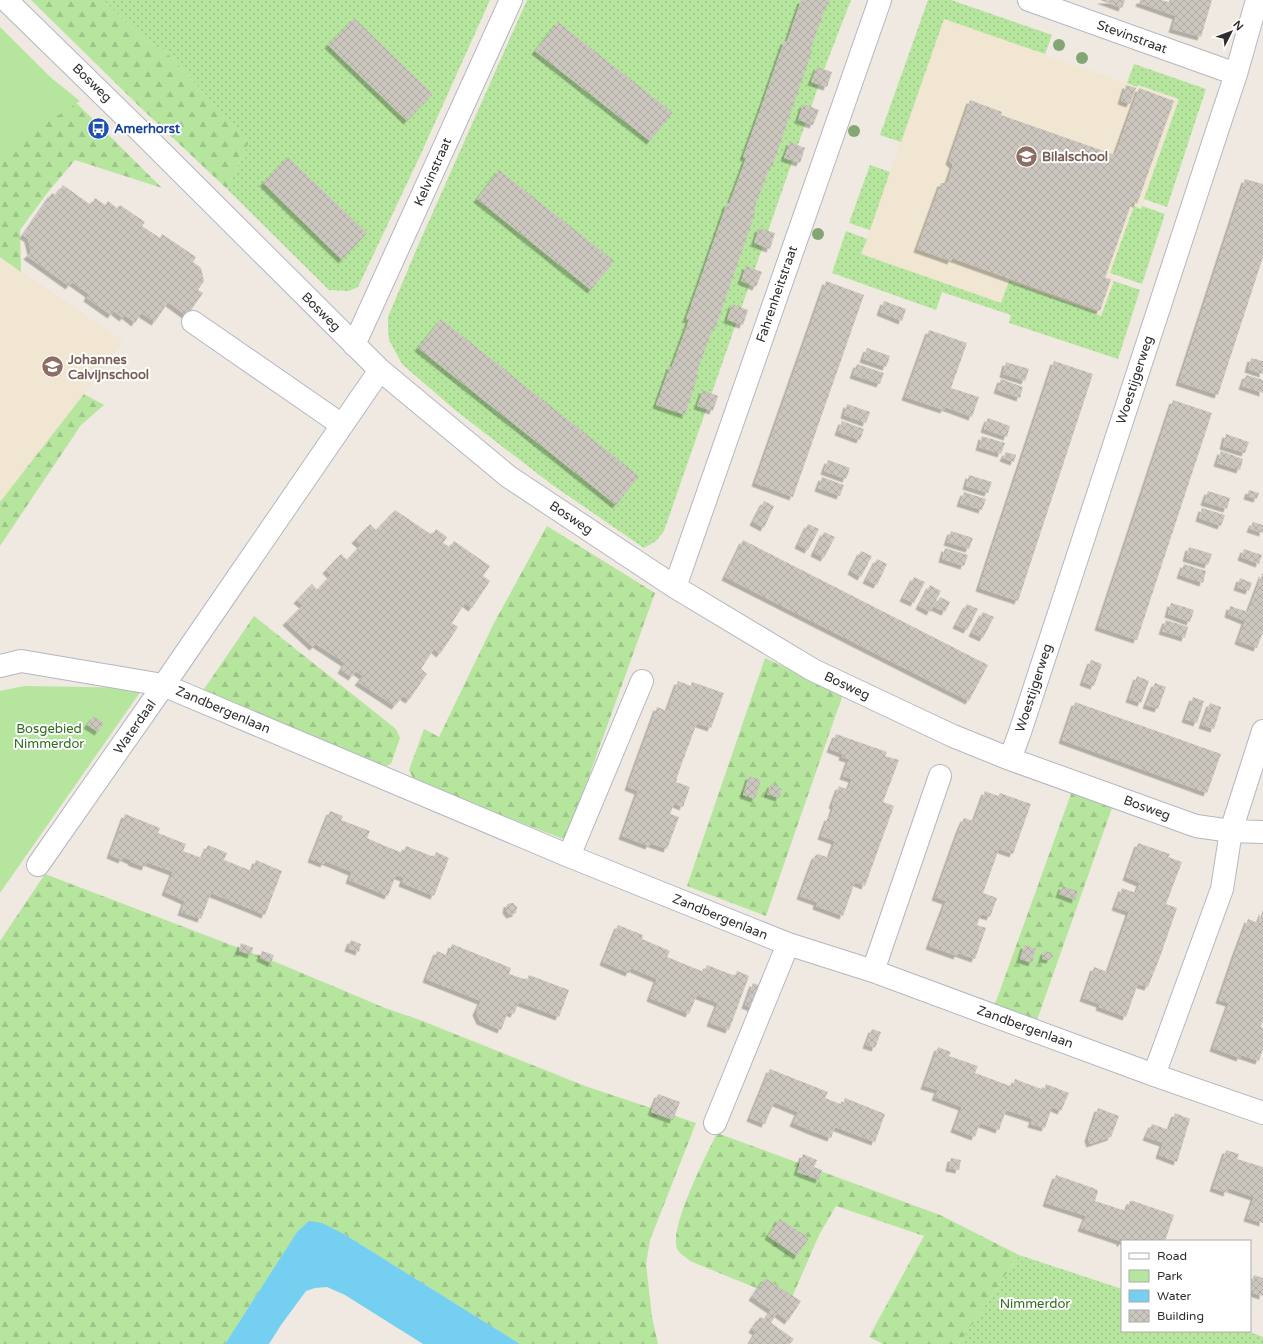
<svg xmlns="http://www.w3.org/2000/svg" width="1263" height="1344" font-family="'Varela Round',sans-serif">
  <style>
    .education { fill: #f0e6d1 }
    .grass { fill: url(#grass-dots) }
    .forest { fill: url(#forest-firs) }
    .park { fill: #b6e59e }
    .water { fill: #75cff0 }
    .building { fill: url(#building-cross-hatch); filter: url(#shadow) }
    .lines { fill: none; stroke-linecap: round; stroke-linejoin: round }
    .minor-casing { stroke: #b4b7c1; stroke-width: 24 }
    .minor { stroke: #fff; stroke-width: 22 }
    .tree { fill: #84a574 }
    .labels { text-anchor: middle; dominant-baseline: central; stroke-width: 4; stroke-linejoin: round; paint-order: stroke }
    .street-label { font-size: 13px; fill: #2e2e2e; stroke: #fff }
    .transit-label { font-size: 13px; font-weight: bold; fill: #164399; stroke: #fff; text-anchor: start }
    .education-label { font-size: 13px; font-weight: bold; fill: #785e54; stroke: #fff; text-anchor: start }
    .park-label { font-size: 13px; fill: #2c6e1b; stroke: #fff }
  </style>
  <defs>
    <pattern id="grass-dots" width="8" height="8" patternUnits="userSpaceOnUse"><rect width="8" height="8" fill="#b6e59e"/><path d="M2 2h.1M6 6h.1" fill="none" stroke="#9dc588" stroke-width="1.8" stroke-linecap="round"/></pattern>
    <pattern id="forest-firs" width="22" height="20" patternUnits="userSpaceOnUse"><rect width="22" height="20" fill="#b6e59e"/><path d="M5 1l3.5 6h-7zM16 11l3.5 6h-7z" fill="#9dc588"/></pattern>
    <pattern id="building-cross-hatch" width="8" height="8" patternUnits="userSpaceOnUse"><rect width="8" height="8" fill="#cbc7bf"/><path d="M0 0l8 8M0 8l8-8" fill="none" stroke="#afaba4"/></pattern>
    <filter id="shadow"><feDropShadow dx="-3.5" dy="3.5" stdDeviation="0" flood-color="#0004"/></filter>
  </defs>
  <rect width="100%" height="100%" fill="#efe9e1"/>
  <path class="education" d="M944,19L1137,87L1138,85L1179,99L1141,209L1134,206L1110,273L1114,281L1101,316L1095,314V312L1009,281L1001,304L861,254Z
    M0,257L123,341L84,394L0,502Z"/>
  <path class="grass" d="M103,0H490L419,158L358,287L349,291L329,290L227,189L249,142L166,52L144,39Z
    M527,0H851L825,67L664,531L656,541L644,548L551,484L455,410L402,364L389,340L388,331V317L417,248Z
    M928,0H951L1052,35L1045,54L944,19L901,142L880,135Z
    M1134,64L1206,89L1167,207L1144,199L1179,99L1138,85L1137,87L1127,83Z
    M870,165L890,172L870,230L849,223Z
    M1134,206L1141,209L1142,206L1165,214L1142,284L1110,273Z
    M846,231L867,239L861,254L1001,303L1009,281L1096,312L1095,314L1101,316L1114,281L1140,290L1118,359L1009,323L1011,315L942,292L936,310L832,273Z
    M1019,1255L1122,1289V1331H1247L1263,1337V1344H959Z"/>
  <path class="forest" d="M31,0H103L144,39L166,52L249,142L227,189L139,106Z
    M0,27L162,188L75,160L48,192L20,230L21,272L0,257Z
    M84,394L104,405L81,425L0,546V502Z
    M547,526L655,593L566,840L415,782L409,770L424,729L439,737L494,623Z
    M254,616L396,729L400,738L391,764L381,768L198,698Z
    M765,658L843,694L766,916L687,886Z
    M1072,791L1113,805L1037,1020L995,1004Z
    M45,874L278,963L385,1008L420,1020L585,1086L696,1123L650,1240L646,1264L652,1317L658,1344H520L344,1234L297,1232L225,1344H0V941Z
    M717,1133L940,1215L1019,1255L959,1344H883L869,1337L924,1236L836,1206L819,1235L790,1302L690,1261C686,1257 678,1253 677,1248C669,1227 706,1156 717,1133Z"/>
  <path class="park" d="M0,37L80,101L0,153Z
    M24,686L143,688L0,893V691Z"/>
  <path class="water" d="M309,1221L322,1223L344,1234L520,1344H423L345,1295L327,1287L315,1288L306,1291L281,1325L269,1344H225L297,1232Z"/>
  <path class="building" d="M801,0H830L829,5L827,4L810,50L812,51L772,167L770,166L753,212L755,213L715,329L713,328L696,374L698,375L685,415L656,405L670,366H672L689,320L686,319L700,280L727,203L729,204L746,158L743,157L764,99L784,41H787Z
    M1100,0H1125L1122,8Z
    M1140,0H1161L1169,2V0H1212L1201,37L1172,29L1176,16L1139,3Z
    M354,18L433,94L407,121L328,45Z
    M558,22L673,113L650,141L535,51Z
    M817,67L832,72L827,87L811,82Z
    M1126,85L1136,88L1130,104L1121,101Z
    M1139,88L1174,101L1137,204L1132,202L1105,278L1111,279L1100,311L952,258L951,261L917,249L941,183H947L953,165L949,161L970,100L1002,112L1001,115L1115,155Z
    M803,104L819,110L813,125L798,120Z
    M790,142L805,148L800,163L784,158Z
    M288,157L367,233L342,260L263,183Z
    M499,170L614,261L591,290L477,199Z
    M1245,179L1263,184V257L1218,395L1179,382Z
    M63,185L91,205L95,198L105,205L108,201L117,208L120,205L145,222L142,226L160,238L162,234L196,257L193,262L201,268L204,281L198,290L203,293L187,316L168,302L155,322L141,313L135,323L125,315L123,318L114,311L111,315L87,298L89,294L72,282L69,286L27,256L31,252L28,239L23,235L52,193L56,195Z
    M759,228L775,233L770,249L754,243Z
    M746,266L762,272L756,287L741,281Z
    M826,281L864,295L793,497L755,483Z
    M884,301L906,309L902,321L880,312Z
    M732,304L748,310L743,325L727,320Z
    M441,319L639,476L616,505L418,348Z
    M929,330L967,343L951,388L979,397L972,417L945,407L944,410L905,397Z
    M867,348L890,356L886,367L863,359Z
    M1251,358L1263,361V374L1248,369Z
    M1054,361L1093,374L1018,601L979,588Z
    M1006,362L1029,369L1025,381L1003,374Z
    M857,364L884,373L880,384L853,375Z
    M1246,375L1263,380V393L1242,386Z
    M1001,379L1023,387L1020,398L997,390Z
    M703,390L718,396L713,411L697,406Z
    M1173,400L1212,413L1137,640L1098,627Z
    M847,404L870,412L866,423L844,415Z
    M988,418L1010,426L1007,437L984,429Z
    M842,421L864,429L860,440L838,432Z
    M1226,434L1249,442L1245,453L1223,446Z
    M982,436L1005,443L1001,454L979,447Z
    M1221,451L1243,459L1240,470L1217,463Z
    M1006,452L1016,455L1014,462L1003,458Z
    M828,460L850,468L846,479L824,471Z
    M969,475L992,482L988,493L966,486Z
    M822,477L844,485L840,496L818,488Z
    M1249,490L1259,493L1257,499L1247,496Z
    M1208,491L1230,498L1227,509L1204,502Z
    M964,492L986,499L982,510L960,503Z
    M764,501L774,506L764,528L753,522Z
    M1202,508L1225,515L1221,526L1199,518Z
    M395,510L432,535L436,529L447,537L443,543L450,547L454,541L490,566L483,576L490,581L472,608L465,603L452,623L458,627L440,654L434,649L421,669L427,674L409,700L403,696L395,706L358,682L363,676L356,671L352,677L341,670L345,663L316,644L313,647L286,622L303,605L297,600L312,584L317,590L331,575L326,570L341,554L347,560L361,545L355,540L370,524L376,530Z
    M1253,522L1263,525V533L1250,529Z
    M808,524L819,529L808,550L798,545Z
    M951,531L973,538L969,549L947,542Z
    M824,532L835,537L824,558L814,553Z
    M743,540L988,665L969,701L725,577Z
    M1189,547L1212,554L1208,565L1186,558Z
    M945,548L968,555L964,566L942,559Z
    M1244,549L1262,555L1259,564L1241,557Z
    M861,551L872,556L861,577L851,571Z
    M877,559L887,564L877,585L866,580Z
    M1184,564L1206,571L1203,583L1180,575Z
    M1263,572V632L1257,648L1238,641L1245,621L1228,614L1230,606L1248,612Z
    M914,577L925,582L914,603L903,598Z
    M1240,578L1252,583L1249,591L1237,587Z
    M930,585L941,591L930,612L919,606Z
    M940,597L950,602L945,612L934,607Z
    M1171,603L1194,610L1190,622L1168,614Z
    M967,604L978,609L967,630L956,625Z
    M983,612L994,617L983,638L972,633Z
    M1166,620L1188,627L1185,638L1162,631Z
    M1091,660L1102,664L1094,686L1083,682Z
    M1137,676L1149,681L1141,703L1129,699Z
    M678,681L691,686L692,682L724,693L711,728L697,723L679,771L676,782L690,787L683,807L674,803L670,814L679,817L667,849L650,843L649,846L622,836L638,791L628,787L635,767L657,707L667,711Z
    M1155,683L1166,687L1158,709L1146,705Z
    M1193,697L1204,701L1197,723L1185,719Z
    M1075,702L1221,754L1207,793L1062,740Z
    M1210,703L1221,707L1214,729L1202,725Z
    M94,716L104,723L98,732L87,725Z
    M836,734L887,752L885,756L899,760L883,802L894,806L865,886L855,882L843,916L816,906L817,902L800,896L815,856L818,854L829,858L835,841L821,836L828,817L830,818L834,806L832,805L839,786L848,790L852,779L843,776L849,759L842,757L843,754L830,749Z
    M749,776L761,780L755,799L743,795Z
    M771,784L782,789L779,798L767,794Z
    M985,791L998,796L1000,793L1031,804L1013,854L999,849L983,893L997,898L990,917L981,914L977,925L986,928L975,959L958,953L957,956L929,946L946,901L935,897L959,830L964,818L974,821Z
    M330,811L343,816L341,820L370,831L367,838L385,846L403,853L406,846L434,857L436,852L449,858L434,896L402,883L404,878L396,875L388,896L349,880L352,872L325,861L324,864L311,859Z
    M125,814L160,828L158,833L186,844L183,851L202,858L208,845L227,853L224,860L252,871L256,860L282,871L265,915L211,893L201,919L181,912L185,901L165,892L173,872L147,862L145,867L131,862L132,861L123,857L122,860L110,855Z
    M1138,843L1170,854L1168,857L1182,862L1166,904L1177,908L1160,957L1148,987L1138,984L1126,1017L1099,1007L1100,1004L1083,998L1094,967L1108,972L1129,912L1115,907L1122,888L1136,893L1140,883L1126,877Z
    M1062,886L1078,891L1075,900L1059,894Z
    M513,903L517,907L516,913L510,915L506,910L507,904Z
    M1263,910V1020L1261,1027L1263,1028V1049L1259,1061L1241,1055L1240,1058L1213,1048L1229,1003L1219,1000L1236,951L1248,919L1258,923Z
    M618,925L643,935L642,939L670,951L667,957L704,972L707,965L735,976L737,971L749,976L729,1030L710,1023L718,1003L697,995L689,1014L650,998L657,979L631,968L629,973L603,962Z
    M351,940L361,944L359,952L348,948Z
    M241,943L253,948L251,955L239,951Z
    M452,944L511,968L509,974L527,980L529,975L569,990L559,1017L519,1002L514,1014L508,1012L501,1030L480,1021L476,1012L481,1001L426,979L437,951L448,956Z
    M1024,945L1036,948L1032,963L1020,959Z
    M262,951L274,955L271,963L260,958Z
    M1044,951L1052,953L1050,960L1042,959Z
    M753,983L766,988L757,1010L745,1005Z
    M872,1029L881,1032L875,1048L866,1045Z
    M938,1047L951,1052L949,1056L978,1066L975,1073L1013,1087L1015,1079L1044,1090L1046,1084L1069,1093L1061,1111L1052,1107L1045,1128L1031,1124L1033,1119L1006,1110L999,1130L980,1123L975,1137L954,1129L962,1107L935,1097L938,1090L924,1086Z
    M770,1069L828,1092L825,1098L843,1105L845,1098L885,1114L875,1142L835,1127L831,1138L812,1131L793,1123L798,1112L774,1102L765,1124L750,1118Z
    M658,1094L680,1102L673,1120L651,1112Z
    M1098,1108L1119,1116L1111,1137L1090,1144L1088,1138Z
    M1175,1113L1190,1119L1177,1162L1159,1155L1163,1143L1146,1137L1152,1124L1169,1130Z
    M1226,1150L1239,1154L1237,1159L1263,1167V1223L1247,1218L1254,1197L1228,1188L1227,1193L1213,1188Z
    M803,1154L817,1160L814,1167L822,1170L819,1180L797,1172Z
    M951,1158L961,1160L959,1170L949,1168Z
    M1056,1175L1096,1189L1098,1191L1095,1201L1126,1211L1130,1201H1133L1174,1215L1165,1241H1122V1243H1120V1241L1081,1228L1086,1216L1046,1203Z
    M780,1219L809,1238L797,1256L768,1236Z
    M1254,1275L1263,1278V1296L1250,1292V1287Z
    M765,1278L801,1301L788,1321L777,1313L771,1323L794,1339L790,1344H749L756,1332L752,1329L760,1317L765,1319L771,1310L752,1297Z"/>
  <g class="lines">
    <defs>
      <path id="minor" d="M6,0L136,127L380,370L509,477L675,587L813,670L953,736L1010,759L1196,826L1231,831L1263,832
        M1029,0L1236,74
        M193,322L342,425
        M354,345L511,0
        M675,587L880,0
        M0,666L21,661L163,685L569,856L788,944L873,971L1154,1075L1263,1113
        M1010,759L1020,732L1220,122L1236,74L1257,0
        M569,856L642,681
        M38,865L159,692L380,370
        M873,971L940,776
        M1154,1075L1222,889L1231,831L1263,731
        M715,1123L788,944"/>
    </defs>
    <use href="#minor" class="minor-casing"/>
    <use href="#minor" class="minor"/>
  </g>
  <g class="tree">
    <circle cx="1059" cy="45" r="6"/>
    <circle cx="1082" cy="58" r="6"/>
    <circle cx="854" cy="131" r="6"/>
    <circle cx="818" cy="234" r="6"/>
  </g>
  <defs>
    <symbol id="bus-disc" viewBox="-11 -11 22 22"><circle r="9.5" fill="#1a4fb4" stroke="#fff"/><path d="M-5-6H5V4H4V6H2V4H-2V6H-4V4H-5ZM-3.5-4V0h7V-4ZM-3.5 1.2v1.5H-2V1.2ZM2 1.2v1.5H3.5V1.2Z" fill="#fff"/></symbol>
    <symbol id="school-disc" viewBox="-11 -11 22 22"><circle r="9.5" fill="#8d6e63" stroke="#fff"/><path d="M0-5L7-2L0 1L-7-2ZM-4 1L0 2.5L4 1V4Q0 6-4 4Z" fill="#fff"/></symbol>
  </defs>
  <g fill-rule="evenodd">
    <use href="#bus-disc" x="86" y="116" width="25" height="25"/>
    <use href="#school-disc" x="1014" y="144" width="25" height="25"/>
    <use href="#school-disc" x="40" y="354" width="25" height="25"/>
  </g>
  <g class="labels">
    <g class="street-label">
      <text transform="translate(1132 37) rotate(20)">Stevinstraat</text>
      <text transform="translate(92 83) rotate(44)">Bosweg</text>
      <text transform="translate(433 172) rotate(-66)">Kelvinstraat</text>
      <text transform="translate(777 294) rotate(-71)">Fahrenheitstraat</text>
      <text transform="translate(321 312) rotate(45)">Bosweg</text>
      <text transform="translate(1135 380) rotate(-72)">Woestijgerweg</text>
      <text transform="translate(571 518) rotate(34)">Bosweg</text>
      <text transform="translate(847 686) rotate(25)">Bosweg</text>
      <text transform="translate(1034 688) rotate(-72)">Woestijgerweg</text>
      <text transform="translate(223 710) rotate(23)">Zandbergenlaan</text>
      <text transform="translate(135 727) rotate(-55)">Waterdaal</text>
      <text transform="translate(1147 808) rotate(20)">Bosweg</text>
      <text transform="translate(720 917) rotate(22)">Zandbergenlaan</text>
      <text transform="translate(1025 1027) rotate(20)">Zandbergenlaan</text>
    </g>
    <g class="transit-label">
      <text x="114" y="129">Amerhorst</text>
    </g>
    <g class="education-label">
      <text x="1042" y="157">Bilalschool</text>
      <text x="68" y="360">Johannes<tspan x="68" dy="15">Calvijnschool</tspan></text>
    </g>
    <g class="park-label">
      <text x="49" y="729">Bosgebied<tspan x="49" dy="15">Nimmerdor</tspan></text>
      <text x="1035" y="1304">Nimmerdor</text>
    </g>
  </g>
  <rect x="1121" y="1240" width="130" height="92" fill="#ffffff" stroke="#ababab"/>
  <rect x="1129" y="1253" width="20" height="6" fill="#ffffff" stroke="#ababab"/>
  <text x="1157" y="1260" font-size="12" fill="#2e2e2e">Road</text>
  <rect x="1129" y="1270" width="20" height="12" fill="#b6e59e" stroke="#ababab"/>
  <text x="1157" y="1280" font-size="12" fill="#2e2e2e">Park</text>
  <rect x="1129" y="1290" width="20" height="12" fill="#75cff0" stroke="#ababab"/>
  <text x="1157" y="1300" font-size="12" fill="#2e2e2e">Water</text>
  <rect x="1129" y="1310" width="20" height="12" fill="url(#building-cross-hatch)" stroke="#ababab"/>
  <text x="1157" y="1320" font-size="12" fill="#2e2e2e">Building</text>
  <g transform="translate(1231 32) rotate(48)" stroke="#ffffff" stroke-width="3" paint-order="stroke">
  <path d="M0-3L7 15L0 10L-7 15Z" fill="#2e2e2e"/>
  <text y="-6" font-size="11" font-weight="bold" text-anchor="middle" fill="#2e2e2e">N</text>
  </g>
</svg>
